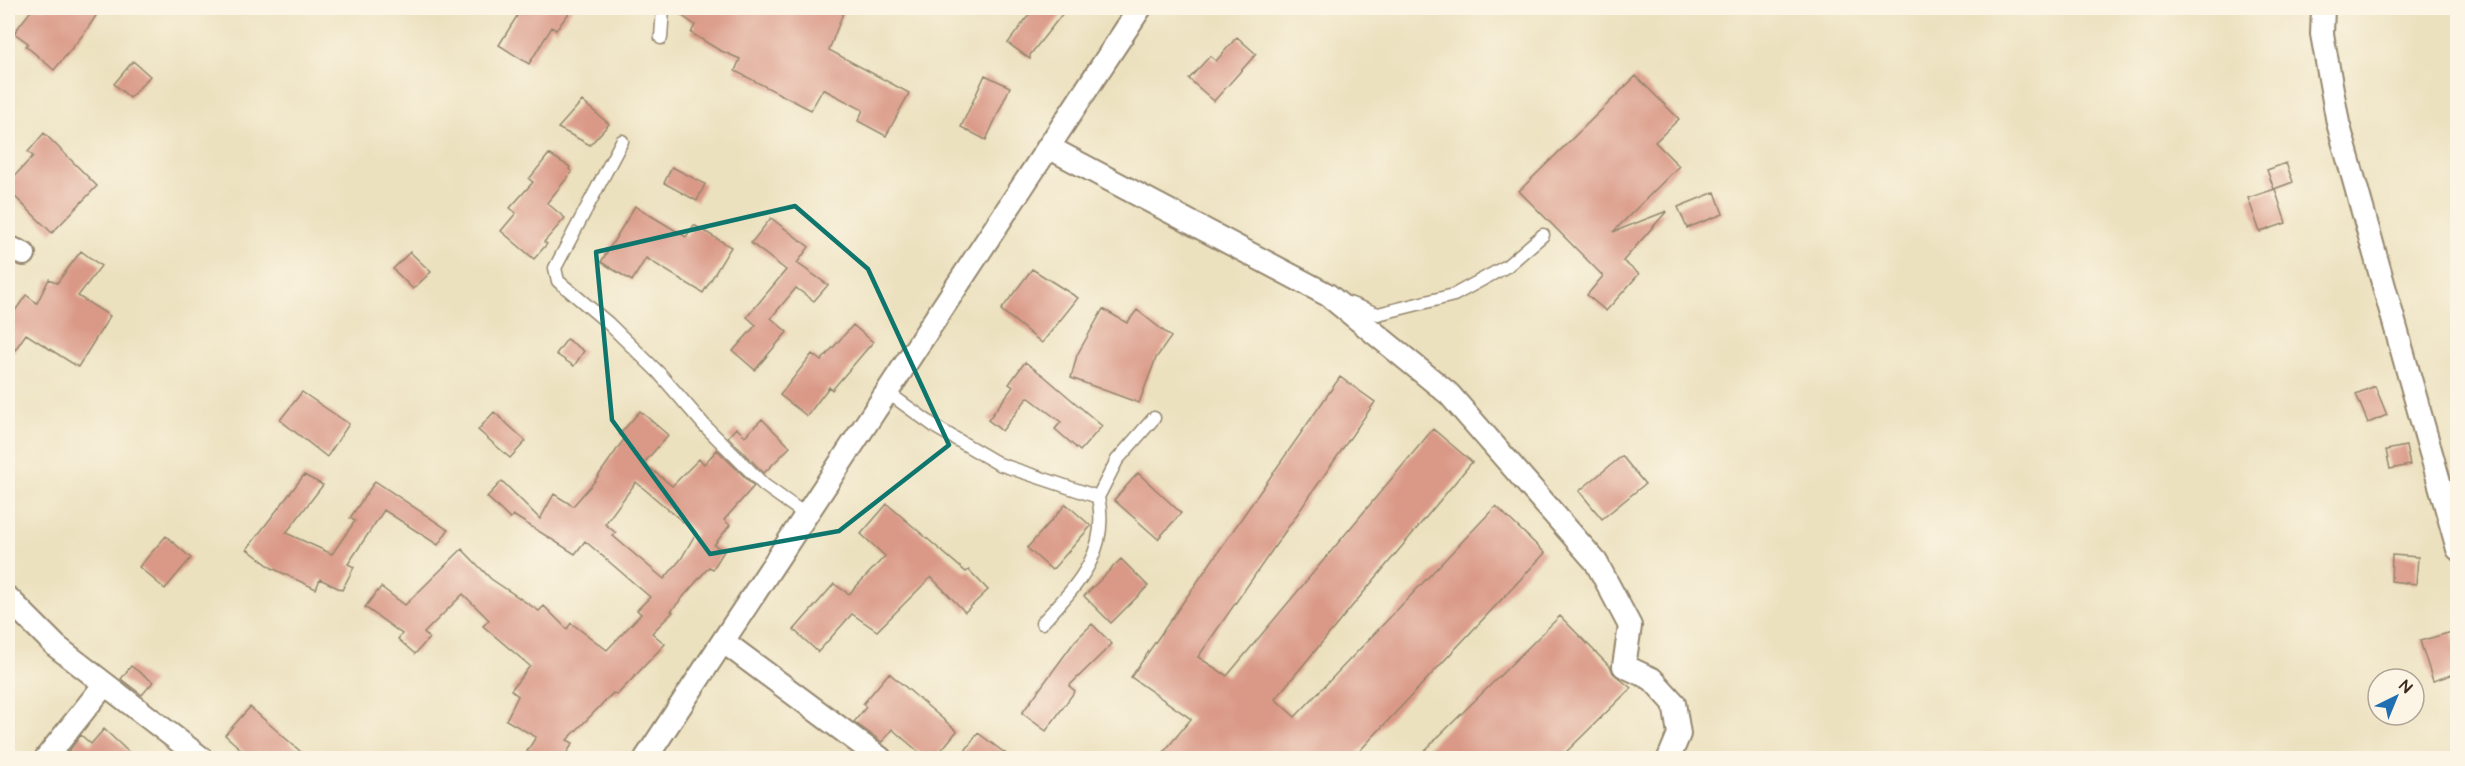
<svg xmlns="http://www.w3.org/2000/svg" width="2465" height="766" font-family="'Architects Daughter',sans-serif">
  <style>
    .building { fill: #da9987; fill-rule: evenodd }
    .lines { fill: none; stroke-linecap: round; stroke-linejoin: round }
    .service-casing { stroke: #94866e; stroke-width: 15 }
    .minor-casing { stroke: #94866e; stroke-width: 26 }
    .service { stroke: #fff; stroke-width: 12 }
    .minor { stroke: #fff; stroke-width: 22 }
    .marked { fill: none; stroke: #0f766e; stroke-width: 4.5; stroke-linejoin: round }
  </style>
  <rect width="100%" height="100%" fill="#fcf5e5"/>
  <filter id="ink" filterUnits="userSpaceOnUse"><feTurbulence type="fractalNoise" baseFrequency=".0167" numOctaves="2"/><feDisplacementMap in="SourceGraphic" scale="12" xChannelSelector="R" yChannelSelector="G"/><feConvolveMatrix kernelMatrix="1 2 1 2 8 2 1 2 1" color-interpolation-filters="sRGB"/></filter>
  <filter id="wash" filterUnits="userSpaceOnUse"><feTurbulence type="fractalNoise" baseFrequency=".008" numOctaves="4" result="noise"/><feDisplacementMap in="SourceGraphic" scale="24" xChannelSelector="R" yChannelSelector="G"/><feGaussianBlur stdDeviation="1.35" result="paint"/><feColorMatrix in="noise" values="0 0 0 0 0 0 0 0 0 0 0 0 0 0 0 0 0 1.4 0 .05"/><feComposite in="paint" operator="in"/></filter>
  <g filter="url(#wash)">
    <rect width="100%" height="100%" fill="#ece1bf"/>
    <g id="blocks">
      <path class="building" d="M33,8H101L86,31L54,70L26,46L28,43L14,33Z
        M522,8H573L556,30L552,27L529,64L499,45Z
        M671,8H845L829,50L909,93L886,136L858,121L863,110L823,89L811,110L735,71L740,59L719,50L691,33L695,25Z
        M1034,8H1067L1030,55V59L1008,43Z
        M1237,37L1256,54L1214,101L1189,79L1210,56L1216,61Z
        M133,61L150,76L130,98L114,84Z
        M985,75L1010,87L986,140L961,127Z
        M1636,76L1679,119L1655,142L1679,166L1613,232L1667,211L1623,261L1639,274L1606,311L1587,295L1603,276L1519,191Z
        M582,101L609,124L590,145L558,128Z
        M44,133L97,186L52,233L8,190V183L33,156L28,152Z
        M549,154L570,167L569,169L572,172L547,203L565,218L544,242L547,244L534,259L501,231L516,213L510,208L533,182L529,179Z
        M2286,163L2293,182L2274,189L2267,170Z
        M672,167L705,184L697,201L664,183Z
        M2275,189L2286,223L2260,232L2248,198Z
        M1715,192L1723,214L1687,228L1678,207Z
        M635,206L686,237L694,225L731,247L703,293L646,258L632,281L601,262Z
        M771,218L809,247L797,263L828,285L814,301L796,288L771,318L787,332L755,370L733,351L756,325L747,317L786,270L751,243Z
        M81,251L101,266L78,296L110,316L78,367L26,334L8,360V321L26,295L37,303L49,279L57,283Z
        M410,252L431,272L413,289L393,269Z
        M1032,269L1078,298L1042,343L1001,310Z
        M1103,309L1127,323L1137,310L1171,337L1156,358L1139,403L1071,378L1077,355Z
        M853,325L873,342L832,390L829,387L807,416L780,395L812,354L821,361Z
        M567,339L584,351L574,366L556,354Z
        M1025,362L1044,376L1102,426L1080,451L1055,429L1061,422L1028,397L1002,431L988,420L1013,387L1009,384Z
        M1340,377L1375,402L1198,657L1227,676L1433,429L1472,462L1275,699L1295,717L1496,506L1545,553L1352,759H1158L1191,719L1131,677Z
        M2375,386L2387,415L2368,423L2356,394Z
        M302,392L349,424L327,457L280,420Z
        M640,411L668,435L644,463L672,486L699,459L704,464L717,450L754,486L724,520L730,525L714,545L724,551L713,569L709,567L671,611L673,612L652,633L665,644L617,695L613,693L567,740L573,743L563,759H539L527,751L536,737L506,720L518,696L511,690L530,666L483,626L489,620L463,594L424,633L429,638L415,654L398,639L402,634L365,607L381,587L405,605L462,549L491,579L539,611L544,606L567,629L571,623L607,650L641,614L637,610L650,597L585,541L575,554L513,515L510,519L487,497L502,481L540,519L554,494L573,506L594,482L625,438L620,434ZM636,482L696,533L681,559L664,579L613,536L616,533L605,524Z
        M494,412L526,441L510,458L478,430Z
        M762,419L790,447L764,473L728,437L736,428L745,436Z
        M2406,446L2410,465L2390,469L2386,450Z
        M1622,456L1645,484L1602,519L1579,491Z
        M1138,473L1181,513L1158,539L1114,500Z
        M304,475L323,485L286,533L332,554L355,521L350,518L375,481L448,530L438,545L384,510L348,564L354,567L342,590L320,579L316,589L272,568L247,549Z
        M887,504L966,572L969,570L988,590L965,612L931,577L877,631L852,614L818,652L794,630L834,584L849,594L885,556L861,534Z
        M1066,504L1091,526L1052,570L1027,548Z
        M166,536L191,558L165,589L139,567Z
        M2392,555L2418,557L2416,584L2391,581Z
        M1121,559L1148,586L1111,623L1084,596Z
        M1560,616L1611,668L1613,673L1631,688L1559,759H1416Z
        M1092,624L1112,644L1069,686L1075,691L1046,731L1022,713L1075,641Z
        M2452,632L2457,649V673L2433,681L2420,641Z
        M131,666L153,682L142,695L121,679Z
        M889,673L957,731L934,759H927L892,729L882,742L854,722L866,707L863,704Z
        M250,707L309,759H252L225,735Z
        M104,729L136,759H63L81,735L91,744Z
        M978,733L1013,759H959Z"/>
    </g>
  </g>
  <g filter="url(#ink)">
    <use href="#blocks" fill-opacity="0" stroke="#94866e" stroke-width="1.5"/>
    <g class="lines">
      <defs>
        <path id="service" d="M661,38L663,8
          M622,141L555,268L558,281L608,323L659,373L705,426L764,485L806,515
          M1349,303L1378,314L1454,295L1507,266L1543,235
          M887,392L937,428L999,464L1098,497L1117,460L1154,418
          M1042,623C1077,585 1110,553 1098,497"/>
        <path id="minor" d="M2323,8L2322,34L2338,123L2458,549
          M1048,147L1328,295L1449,394L1596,562L1630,626L1624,666L1652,679L1674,703L1679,734L1669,758
          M8,247L24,254
          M8,598L57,647L201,758
          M724,642L880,758
          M46,758L105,684
          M646,758L1140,8"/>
      </defs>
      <use href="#service" class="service-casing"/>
      <use href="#minor" class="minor-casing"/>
      <use href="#service" class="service"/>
      <use href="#minor" class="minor"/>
    </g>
  </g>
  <path class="marked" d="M795,206L868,269L949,445L839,531L710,554L612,420L596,252Z"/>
  <rect width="2465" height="766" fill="none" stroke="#fcf5e5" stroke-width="30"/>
  <g transform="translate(2396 697) rotate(43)"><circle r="28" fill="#fcf5e5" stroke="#afa495" stroke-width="1.5"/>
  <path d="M0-4.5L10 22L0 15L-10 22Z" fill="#1f6fb2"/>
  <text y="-9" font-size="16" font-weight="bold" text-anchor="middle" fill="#3b2a1e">N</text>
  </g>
</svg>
